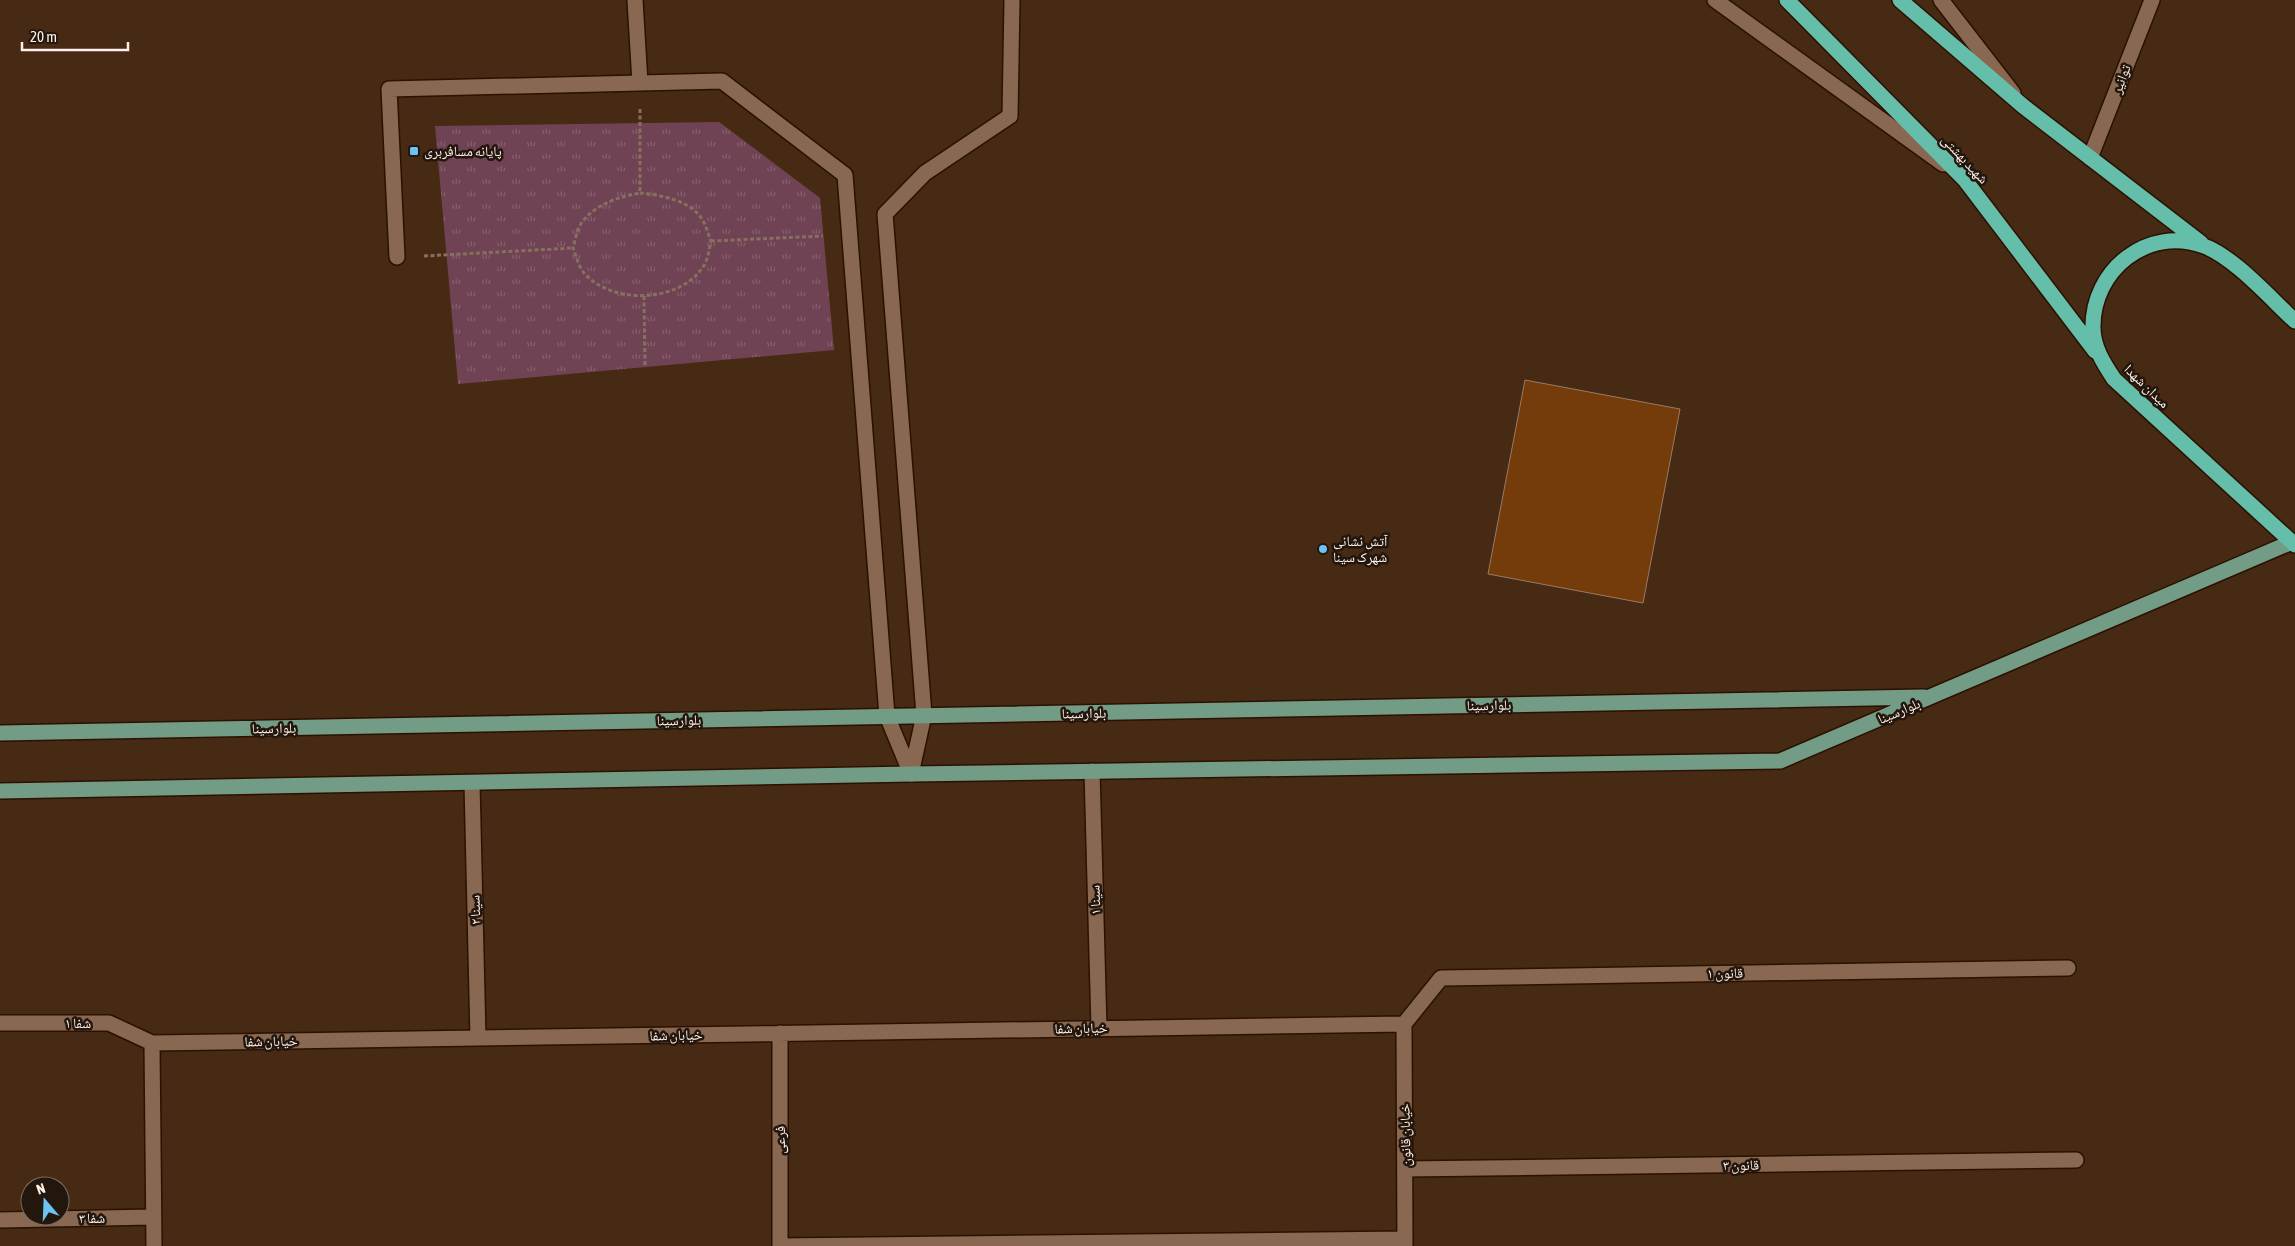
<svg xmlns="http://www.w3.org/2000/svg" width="2295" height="1246" font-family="'Asap Condensed','Noto Naskh Arabic',sans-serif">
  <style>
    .grass { fill: url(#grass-tufts) }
    .building { fill: #733c0a; stroke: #9c7a63 }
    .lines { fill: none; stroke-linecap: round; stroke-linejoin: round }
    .minor-casing { stroke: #2c1100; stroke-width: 18 }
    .major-casing { stroke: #2c1100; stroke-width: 18 }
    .highway-casing { stroke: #2c1100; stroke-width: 18 }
    .path { stroke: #86705f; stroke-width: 3; stroke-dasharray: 4 2.5; stroke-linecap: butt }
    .minor { stroke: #896851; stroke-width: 15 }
    .major { stroke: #739c86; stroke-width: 15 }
    .highway { stroke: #65bea9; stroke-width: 15 }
    .poi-dot { fill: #6ec2f3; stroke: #23160d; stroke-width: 2 }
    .labels { text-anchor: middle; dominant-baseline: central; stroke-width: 5; stroke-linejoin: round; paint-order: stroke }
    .street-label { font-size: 14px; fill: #fdf1e9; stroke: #23160d }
    .poi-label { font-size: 14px; fill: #fdf1e9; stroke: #23160d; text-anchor: start }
  </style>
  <defs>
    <pattern id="grass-tufts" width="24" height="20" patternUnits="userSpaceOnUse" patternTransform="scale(1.25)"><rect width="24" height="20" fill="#704354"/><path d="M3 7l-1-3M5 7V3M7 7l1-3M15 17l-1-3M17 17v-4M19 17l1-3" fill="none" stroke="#855f6d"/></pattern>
  </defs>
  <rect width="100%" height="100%" fill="#462a14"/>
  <path class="grass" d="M719,122L820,198L834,350L458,384L435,126Z"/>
  <path class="building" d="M1525,380L1680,409L1643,603L1488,574Z"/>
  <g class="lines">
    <defs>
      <path id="minor" d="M635,0L640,83
        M1715,0L1943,164
        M1941,0L2013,93
        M2090,158L2152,0
        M397,257L389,89L722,81L845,175L887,716L911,774
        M1092,771L1099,1028
        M911,774L924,715L885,214L925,173L1010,116L1012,0
        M472,783L478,1038
        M0,1023H109L152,1043L1404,1024
        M1404,1024L1441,978L2068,968
        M1404,1024L1405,1246
        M152,1043L154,1246
        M1405,1169L2076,1160
        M0,1220L153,1217
        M780,1246V1033
        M781,1246L1405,1239"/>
      <path id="major" d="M0,733L1924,697
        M0,791L911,774L1780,761L2292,542"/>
      <path id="highway" d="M1787,0L1965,180L2095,351
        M1900,0L2023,106L2201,243
        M2295,321C2271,299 2234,257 2204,246C2148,225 2092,270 2093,328C2093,347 2104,364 2114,379L2295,545"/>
    </defs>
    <use href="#minor" class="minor-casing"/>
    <use href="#major" class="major-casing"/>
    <use href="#highway" class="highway-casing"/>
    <path class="path" d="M640,109V193
      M640,193C660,195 690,200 702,219C706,225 708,234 711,241C709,249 708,260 703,267C679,303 612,305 584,273C579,267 576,256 573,248C575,241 577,229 582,222C596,204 618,197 640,193Z
      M711,241L823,236
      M424,256L573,248
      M644,296L645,367"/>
    <use href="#minor" class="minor"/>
    <use href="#major" class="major"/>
    <use href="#highway" class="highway"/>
  </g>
  <g class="poi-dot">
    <rect x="409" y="146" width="10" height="10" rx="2.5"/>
    <circle cx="1323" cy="549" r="5"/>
  </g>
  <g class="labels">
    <g class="street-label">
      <text transform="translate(2121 79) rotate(-69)">توانیر</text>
      <text transform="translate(1965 159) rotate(47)">شهید بهشتی</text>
      <text transform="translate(2147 386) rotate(44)">میدان شهدا</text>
      <text transform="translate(1489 705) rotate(-1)">بلوارسینا</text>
      <text transform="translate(1899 711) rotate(-23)">بلوارسینا</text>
      <text transform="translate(1084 713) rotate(-1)">بلوارسینا</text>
      <text transform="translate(679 720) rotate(-1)">بلوارسینا</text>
      <text transform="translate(274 728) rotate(-1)">بلوارسینا</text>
      <text transform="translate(1095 900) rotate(-92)">سینا ۱</text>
      <text transform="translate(475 910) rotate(-92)">سینا ۲</text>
      <text transform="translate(1725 973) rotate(-1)">قانون ۱</text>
      <text x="78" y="1023">شفا ۱</text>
      <text transform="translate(1081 1028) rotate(-1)">خیابان شفا</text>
      <text transform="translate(676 1035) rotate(-1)">خیابان شفا</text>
      <text transform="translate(271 1041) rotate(-1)">خیابان شفا</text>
      <text transform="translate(1405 1135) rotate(-91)">خیابان قانون</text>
      <text transform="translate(780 1140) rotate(-90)">فرعی</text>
      <text transform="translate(1741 1165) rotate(-1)">قانون ۳</text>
      <text transform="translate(92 1218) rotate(-1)">شفا ۳</text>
    </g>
    <g class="poi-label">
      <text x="424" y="151">پایانه مسافربری</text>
      <text x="1333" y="541">آتش نشانی<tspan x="1333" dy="16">شهرک سینا</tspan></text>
    </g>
  </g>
  <g transform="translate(45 1201) rotate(341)"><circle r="24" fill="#23160d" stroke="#7a6e65"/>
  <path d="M0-4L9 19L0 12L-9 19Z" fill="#6ec2f3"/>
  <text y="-8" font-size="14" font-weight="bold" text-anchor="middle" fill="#fdf1e9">N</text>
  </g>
  <path d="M22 42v8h106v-8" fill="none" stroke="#fdf1e9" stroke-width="2.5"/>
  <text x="30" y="42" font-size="15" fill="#fdf1e9" stroke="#23160d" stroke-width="4" paint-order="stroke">20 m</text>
</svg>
